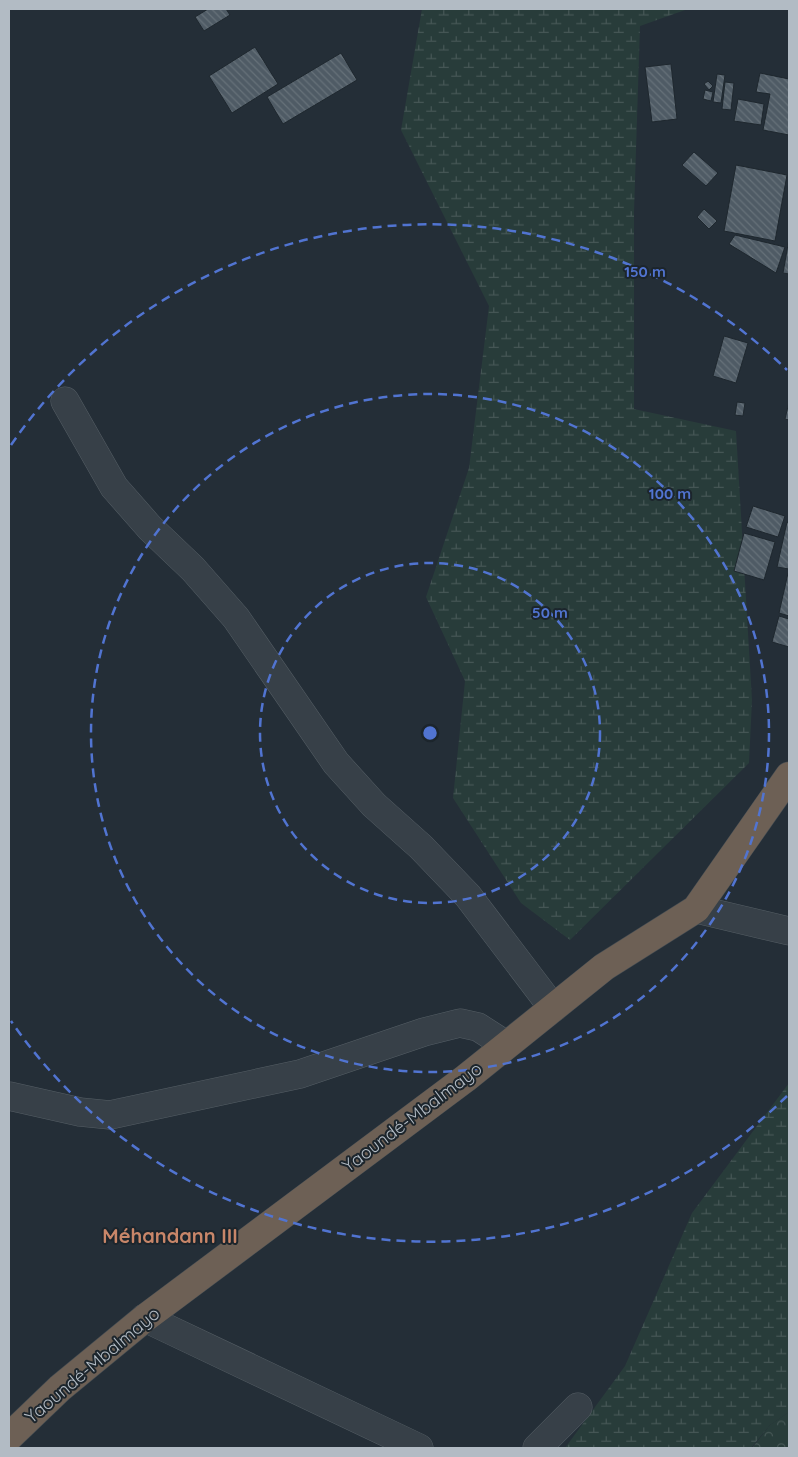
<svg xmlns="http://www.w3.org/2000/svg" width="798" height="1457" font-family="Quicksand,sans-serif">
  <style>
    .forest { fill: url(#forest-crowns) }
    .wetland { fill: url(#wetland-marsh) }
    .building { fill: url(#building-back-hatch); stroke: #1e272e }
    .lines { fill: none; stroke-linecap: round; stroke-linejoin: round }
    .minor-casing { stroke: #555e65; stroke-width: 29 }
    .highway-casing { stroke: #424b52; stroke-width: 29 }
    .minor { stroke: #374048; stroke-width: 28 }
    .highway { stroke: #6d6055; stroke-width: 28 }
    .ring { fill: none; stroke: #5174d1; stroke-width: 2.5; stroke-dasharray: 9 6 }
    .labels { text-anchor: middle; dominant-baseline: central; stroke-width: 4; stroke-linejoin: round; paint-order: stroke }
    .street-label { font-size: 18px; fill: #b2bbc4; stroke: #1c252c }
    .quarter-label { font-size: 20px; font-weight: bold; fill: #c88669; stroke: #1c252c }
    .centre { fill: #5174d1; stroke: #1c252c; stroke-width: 2.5 }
    .ring-label { font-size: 15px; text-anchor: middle; font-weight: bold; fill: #5174d1; stroke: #1c252c; stroke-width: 4; stroke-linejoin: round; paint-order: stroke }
  </style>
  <defs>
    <pattern id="forest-crowns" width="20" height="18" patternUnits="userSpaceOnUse" patternTransform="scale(1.25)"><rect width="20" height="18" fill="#283c3a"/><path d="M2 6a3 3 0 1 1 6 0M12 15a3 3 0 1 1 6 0" fill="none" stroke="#455655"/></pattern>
    <pattern id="wetland-marsh" width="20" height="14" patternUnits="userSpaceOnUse" patternTransform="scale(1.25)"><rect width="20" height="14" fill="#283c3a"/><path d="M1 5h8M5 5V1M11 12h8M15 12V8" fill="none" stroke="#455655"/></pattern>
    <pattern id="building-back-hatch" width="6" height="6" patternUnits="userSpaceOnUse" patternTransform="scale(1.25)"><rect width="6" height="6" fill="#4f5b65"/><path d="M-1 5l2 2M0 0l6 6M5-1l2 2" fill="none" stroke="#667179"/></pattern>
  </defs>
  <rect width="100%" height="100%" fill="#242e37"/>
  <path class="forest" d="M789,1412V1448H752L770,1425Z"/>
  <path class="wetland" d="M422,9H688L640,26L634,212V409L736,431L752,700L749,763L570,940L521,903L453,798L465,681L426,597L469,468L489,306L401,130Z
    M789,1083V1412L770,1425L751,1448H565L625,1366L692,1213Z"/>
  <path class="building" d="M208,9H226L230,15L204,31L195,17Z
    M255,47L278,84L232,113L209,76Z
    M341,53L357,80L283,124L267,97Z
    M671,64L677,119L652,122L645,67Z
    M760,73L789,79V135L763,130L770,94L756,92Z
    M717,74L725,75L721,103L713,102Z
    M708,81L713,86L709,90L704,84Z
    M725,82L734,83L731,110L722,109Z
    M705,90L713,92L711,101L703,99Z
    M738,99L764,104L761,125L734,121Z
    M694,152L718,173L706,186L682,165Z
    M736,165L787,175L775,241L724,231Z
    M704,209L717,221L709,229L697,217Z
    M735,235L785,247L776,273L729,244Z
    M789,239V274L783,273Z
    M724,336L748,343L736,383L713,376Z
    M737,402L745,403L743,416L735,415Z
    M789,402V420L785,419Z
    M753,506L785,516L778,537L746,527Z
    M787,522L789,523V569L777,567Z
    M744,533L775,542L764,580L734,571Z
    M788,573L789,574V616L779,613Z
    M779,616L789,619V647L772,642Z"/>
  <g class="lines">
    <defs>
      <path id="minor" d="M65,401L114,487L150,528L193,569L236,618L336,763L374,805L421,847L468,896L553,1008
        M696,909L789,931
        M9,1096L80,1112L110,1115L300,1074L424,1032L460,1023L478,1027L506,1045
        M145,1318L419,1448
        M537,1448L578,1407"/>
      <path id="highway" d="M9,1437L60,1388L145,1318L466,1078L604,967L696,909L789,776"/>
    </defs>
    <use href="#minor" class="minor-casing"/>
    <use href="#highway" class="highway-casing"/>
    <use href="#minor" class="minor"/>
    <use href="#highway" class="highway"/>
  </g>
  <g class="ring">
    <circle cx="430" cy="733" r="170"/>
    <circle cx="430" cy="733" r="339"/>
    <path d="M787 1096A509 509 0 0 1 11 1021M11 445A509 509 0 0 1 787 370"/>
  </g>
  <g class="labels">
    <g class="street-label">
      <text transform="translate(412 1117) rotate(-37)">Yaoundé-Mbalmayo</text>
      <text transform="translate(92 1365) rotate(-40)">Yaoundé-Mbalmayo</text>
    </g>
    <g class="quarter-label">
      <text x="170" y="1235">Méhandann III</text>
    </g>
  </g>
  <circle cx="430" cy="733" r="8" class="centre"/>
  <g class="ring-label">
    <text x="645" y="277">150 m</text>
    <text x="670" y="499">100 m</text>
    <text x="550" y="618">50 m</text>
  </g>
  <rect width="798" height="1457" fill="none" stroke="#b2bbc4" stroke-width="20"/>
</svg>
